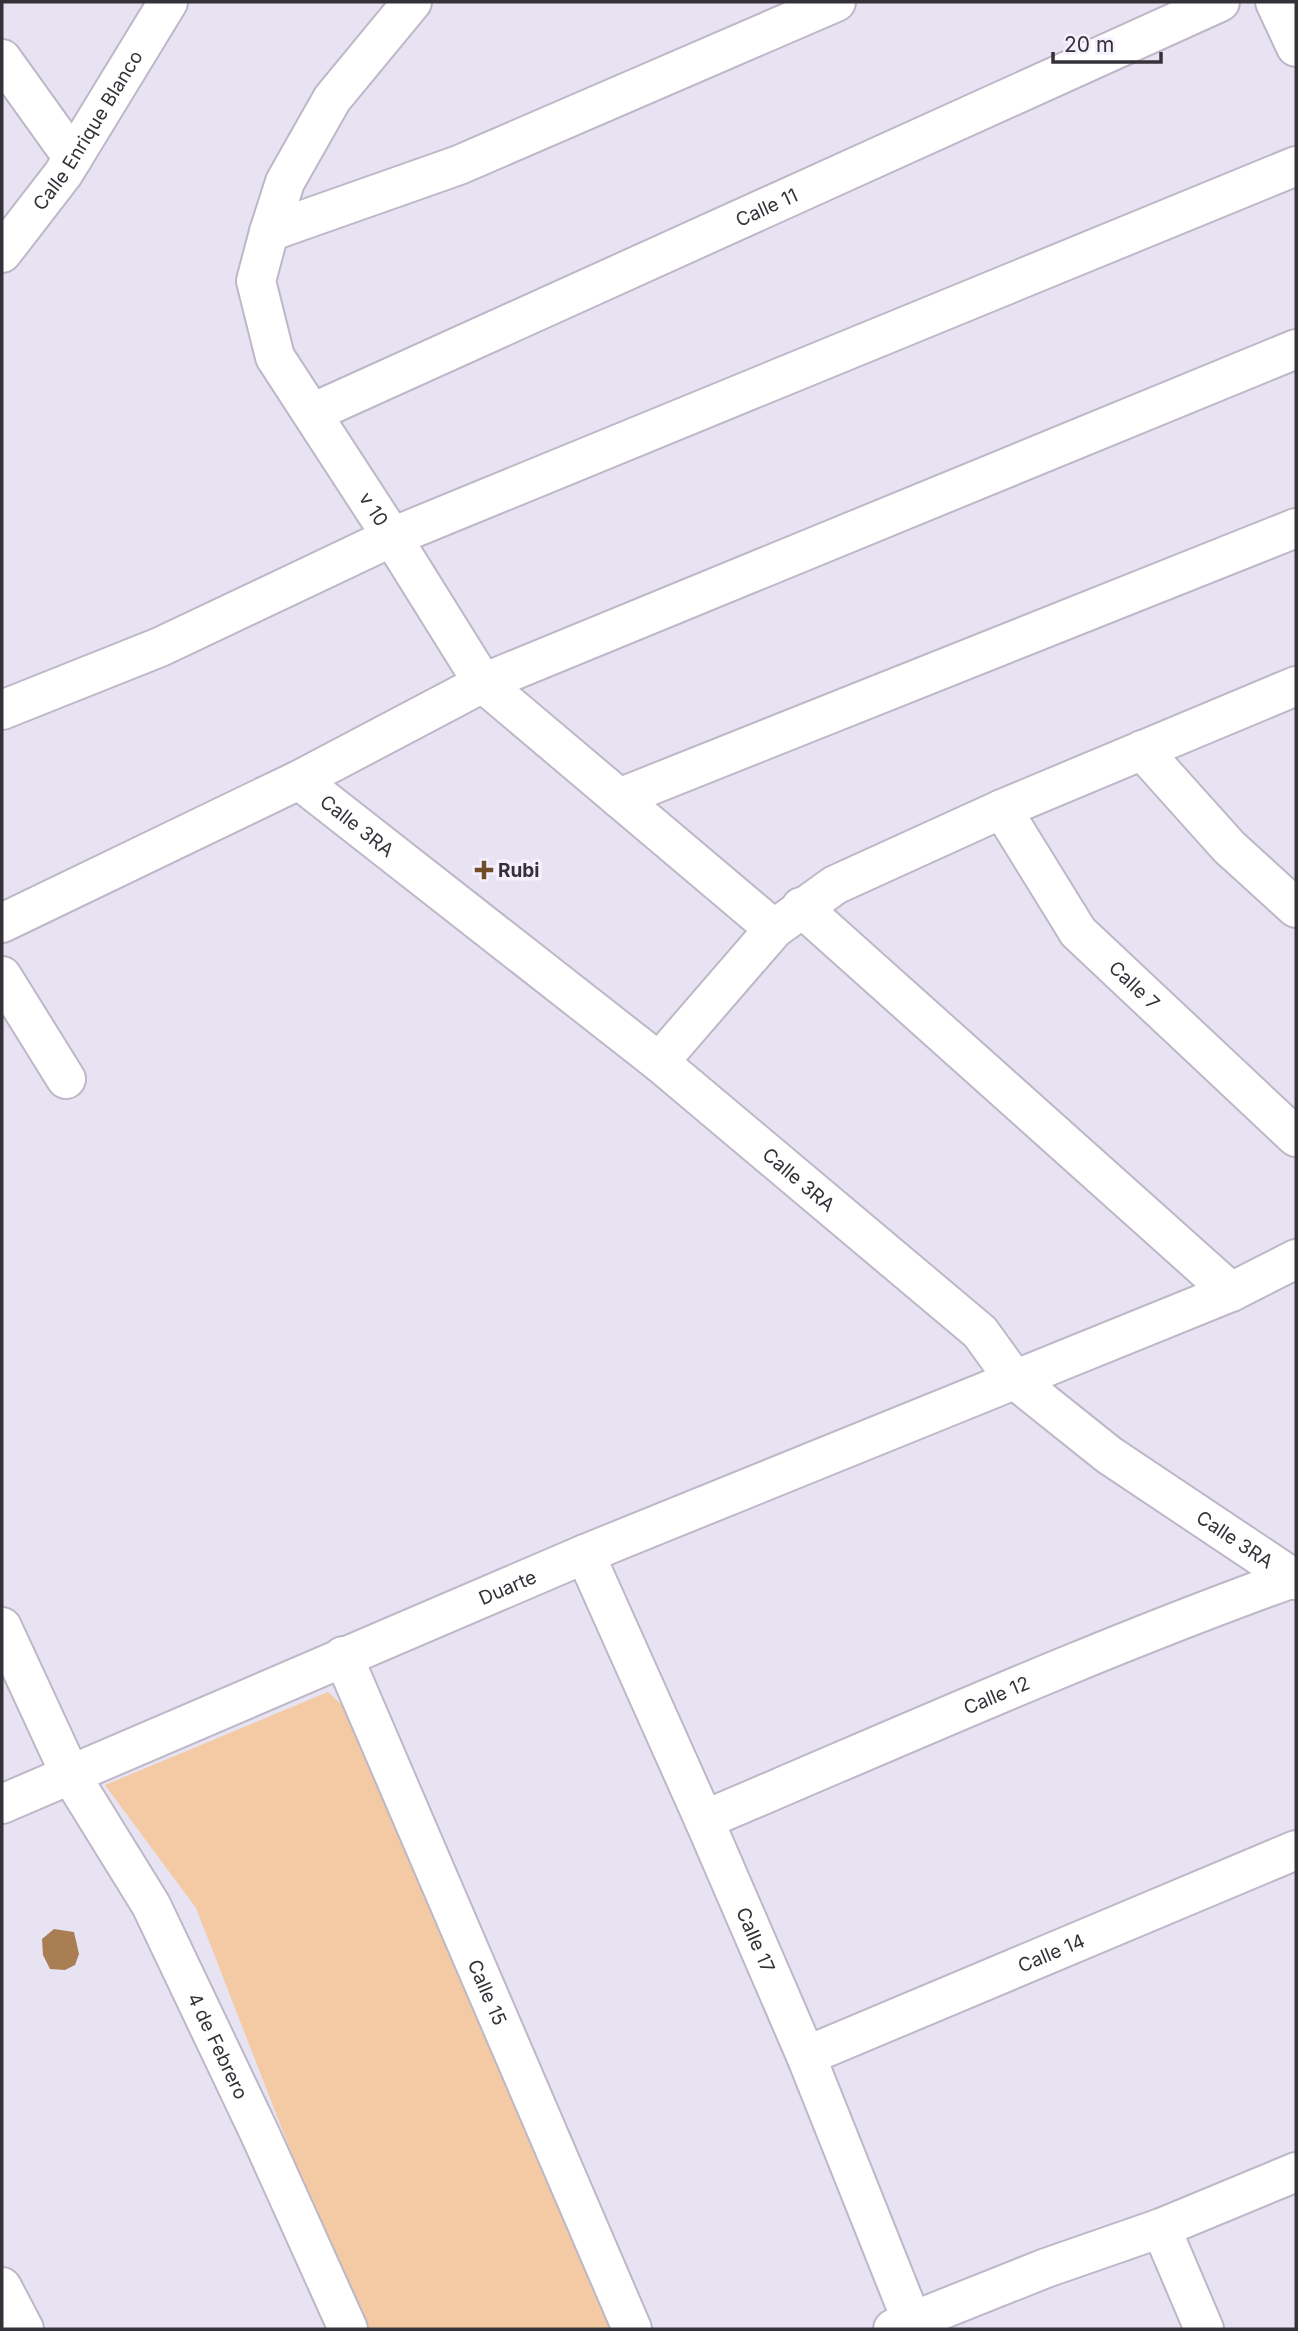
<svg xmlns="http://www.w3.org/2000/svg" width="1298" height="2331" font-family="Inter,sans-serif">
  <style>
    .grass { fill: #f3caa4 }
    .water { fill: #aa7e53 }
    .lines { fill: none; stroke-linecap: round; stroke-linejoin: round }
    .minor-casing { stroke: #bdb7c7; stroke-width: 42 }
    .minor { stroke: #fff; stroke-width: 38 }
    .poi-dot { fill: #714c28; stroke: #f5f0fd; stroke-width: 2.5 }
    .labels { text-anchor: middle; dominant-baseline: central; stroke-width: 7; stroke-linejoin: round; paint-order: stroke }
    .street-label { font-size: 19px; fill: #343238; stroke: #f5f0fd }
    .poi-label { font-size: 19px; font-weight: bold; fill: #343238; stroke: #f5f0fd; text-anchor: start }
  </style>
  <rect width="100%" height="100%" fill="#e8e3f3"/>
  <path class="grass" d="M328,1692L378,1739L632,2329H360L196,1908L105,1785Z"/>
  <path class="water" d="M54,1929L74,1932L79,1954L75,1965L65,1970L50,1969L43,1955L42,1939Z"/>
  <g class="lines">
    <defs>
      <g id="minor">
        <path id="s1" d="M412,2L332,99L285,182L269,232L256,281L275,357L392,537L483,683L774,929"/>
        <path d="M1275,2L1296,47"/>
        <path d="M2,59L73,158"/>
        <path d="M269,232L459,165L836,2"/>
        <path id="s2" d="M2,253L63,174L168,2"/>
        <path id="s3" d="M312,413L1220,2"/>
        <path d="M2,710L160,647L392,537L1296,166"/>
        <path d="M1142,750L1229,847L1296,908"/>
        <path id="s4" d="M299,780L659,1062L980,1332L1014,1379L1109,1455L1296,1580"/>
        <path d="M619,798L1296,528"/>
        <path id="s5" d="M1002,809L1078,932L1296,1137"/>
        <path d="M801,907L1231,1292"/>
        <path d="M2,923L299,780L483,683L1296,349"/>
        <path d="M2,976L66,1079"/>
        <path d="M659,1062L774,929L835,885L1002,809L1296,686"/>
        <path id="s6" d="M585,1554L704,1820L806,2056L915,2329"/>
        <path id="s7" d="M2,1627L70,1774L151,1905L260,2134L348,2329"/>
        <path id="s8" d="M343,1656L632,2329"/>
        <path id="s9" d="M2,1804L585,1554L1231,1292L1296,1259"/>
        <path id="s10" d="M704,1820C900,1737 1093,1650 1293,1578"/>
        <path id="s11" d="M806,2056L1296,1850"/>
        <path d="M1161,2228L1204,2329"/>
        <path d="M2,2287L24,2329"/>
        <path d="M893,2329L1046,2268L1161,2228L1296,2172"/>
      </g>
    </defs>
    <use href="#minor" class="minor-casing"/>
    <use href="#minor" class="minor"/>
  </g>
  <path class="poi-dot" d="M480.5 859.5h7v7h7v7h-7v7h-7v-7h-7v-7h7z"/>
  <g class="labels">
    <g class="street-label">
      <text stroke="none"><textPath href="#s2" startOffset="150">Calle Enrique Blanco</textPath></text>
      <text stroke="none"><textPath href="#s3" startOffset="499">Calle 11</textPath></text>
      <text stroke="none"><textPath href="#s1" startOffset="584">v 10</textPath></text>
      <text stroke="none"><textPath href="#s4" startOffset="74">Calle 3RA</textPath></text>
      <text stroke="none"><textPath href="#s5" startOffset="222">Calle 7</textPath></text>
      <text stroke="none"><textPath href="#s4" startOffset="640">Calle 3RA</textPath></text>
      <text stroke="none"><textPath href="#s4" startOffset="1208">Calle 3RA</textPath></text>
      <text stroke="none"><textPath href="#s9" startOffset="550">Duarte</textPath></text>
      <text stroke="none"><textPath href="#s10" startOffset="318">Calle 12</textPath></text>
      <text stroke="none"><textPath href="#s6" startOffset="422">Calle 17</textPath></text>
      <text stroke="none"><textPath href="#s11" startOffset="266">Calle 14</textPath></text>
      <text stroke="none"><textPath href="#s8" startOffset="366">Calle 15</textPath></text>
      <text stroke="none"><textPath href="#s7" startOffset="472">4 de Febrero</textPath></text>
    </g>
    <g class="poi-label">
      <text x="498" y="870">Rubi</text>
    </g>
  </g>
  <rect width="1298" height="2331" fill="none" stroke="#343238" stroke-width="7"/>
  <path d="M1053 52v10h108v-10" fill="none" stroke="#343238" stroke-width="3.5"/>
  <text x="1064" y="52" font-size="21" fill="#343238" stroke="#f5f0fd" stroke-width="5" paint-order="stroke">20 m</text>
</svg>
